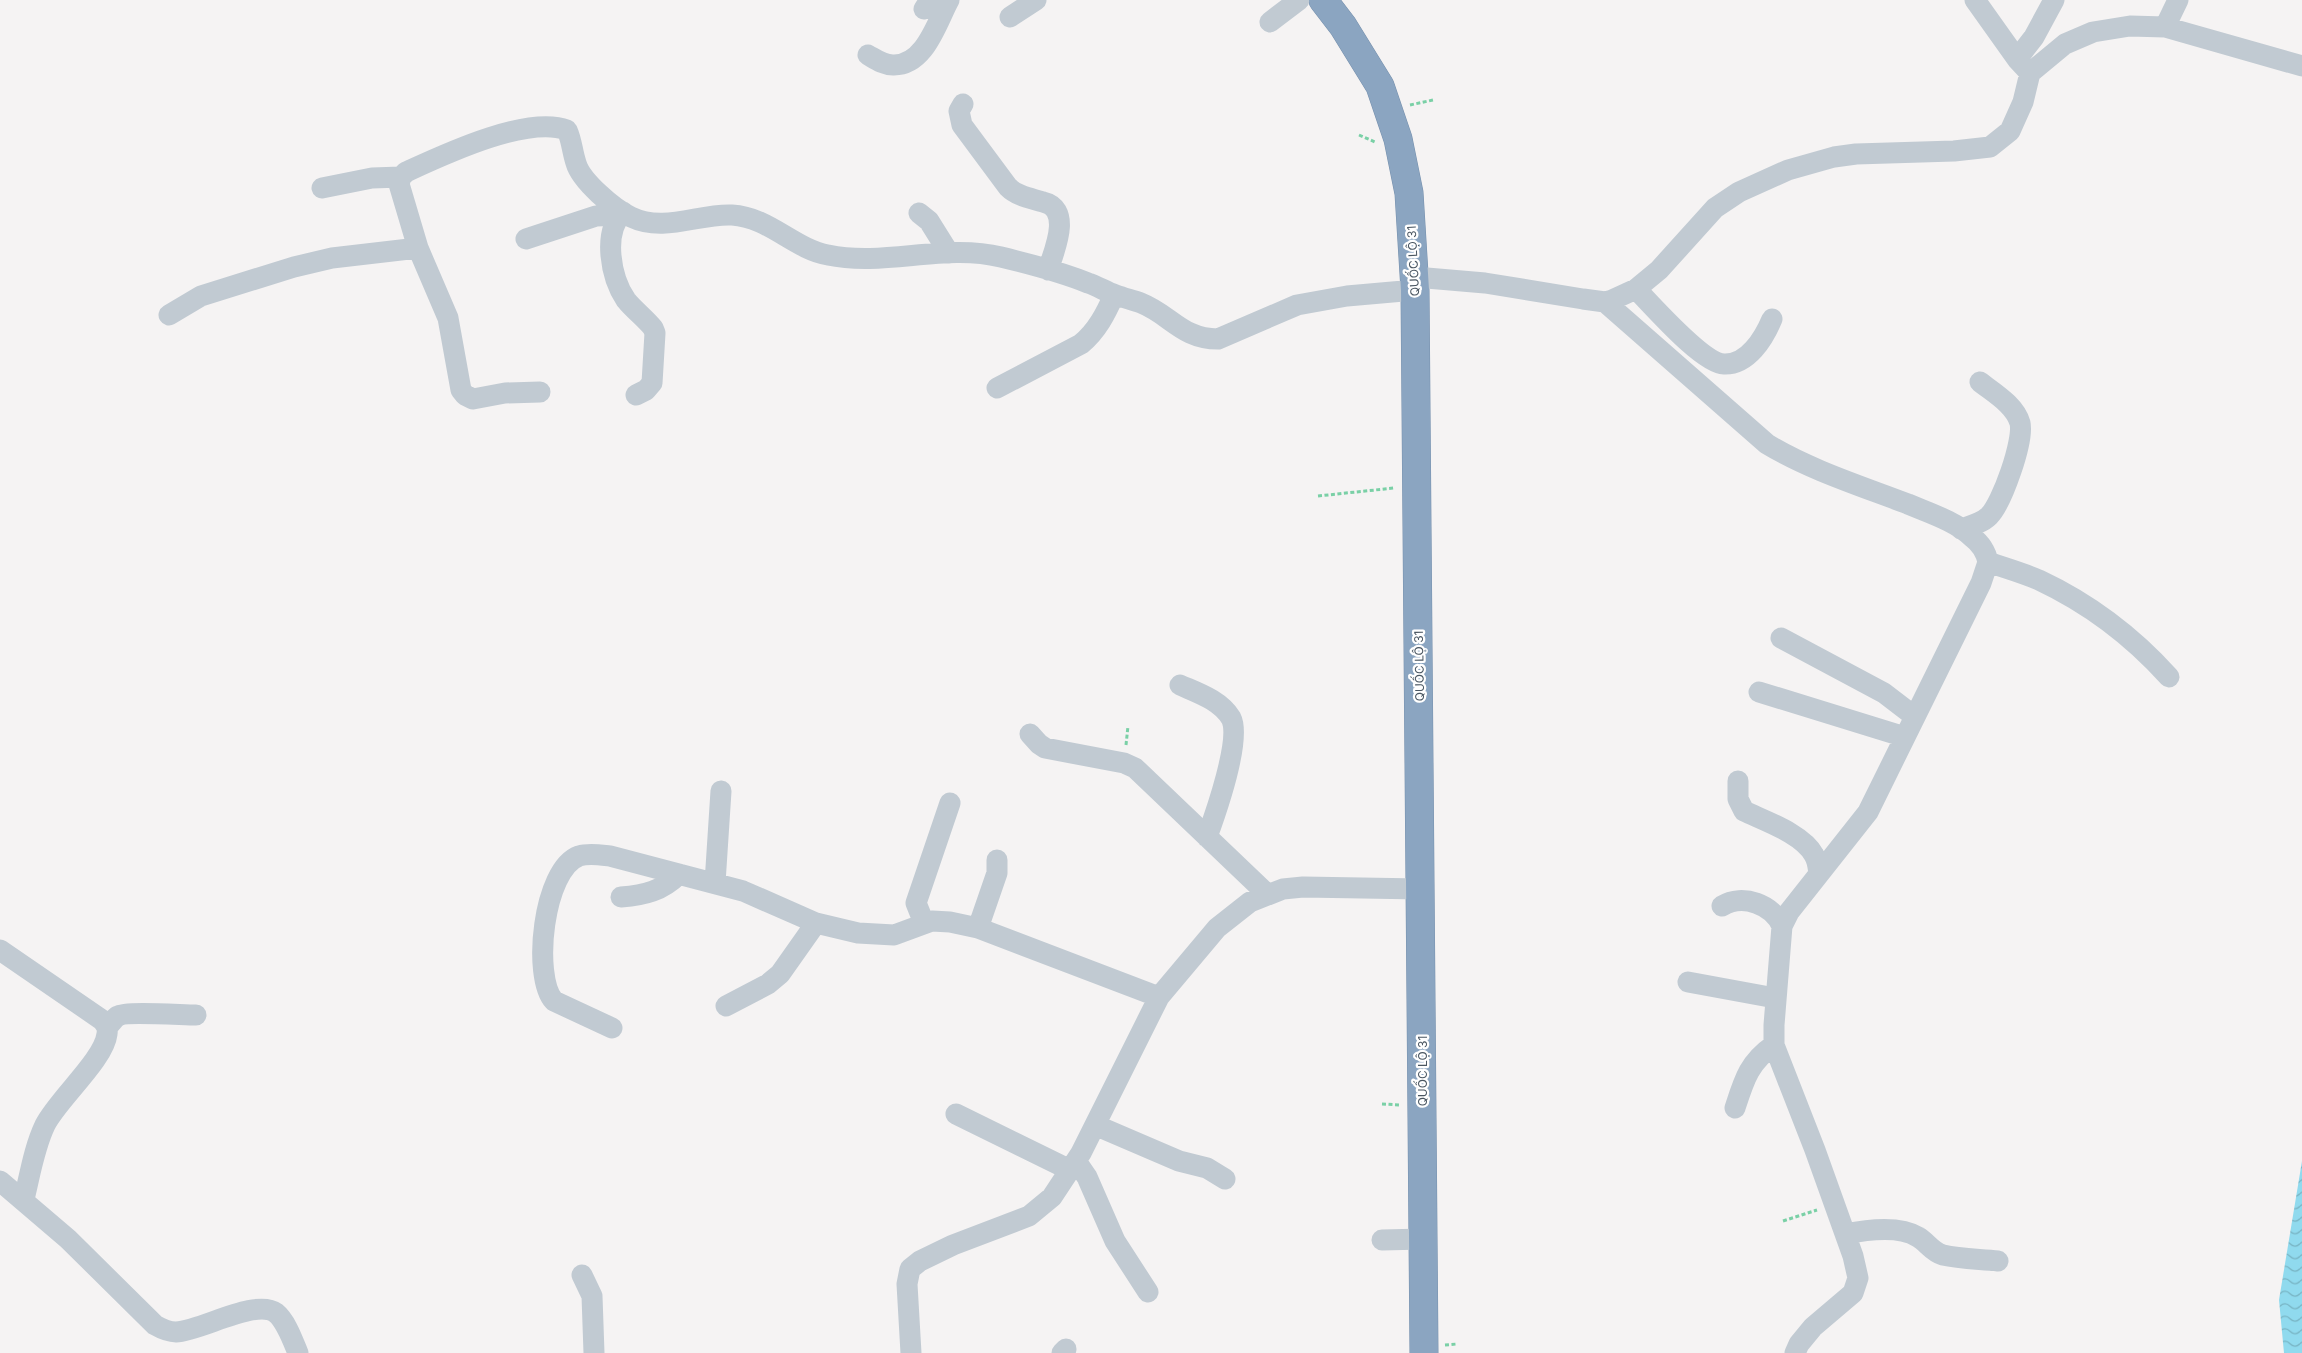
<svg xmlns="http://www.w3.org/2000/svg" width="2302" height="1353" font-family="Inter,sans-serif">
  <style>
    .water { fill: url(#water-waves) }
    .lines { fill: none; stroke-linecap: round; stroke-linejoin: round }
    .highway-casing { stroke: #7690ad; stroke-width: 29 }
    .path { stroke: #7ad0a6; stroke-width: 3; stroke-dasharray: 4 2.5; stroke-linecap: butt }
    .minor { stroke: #c1cad2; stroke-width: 21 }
    .highway { stroke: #8ba5c1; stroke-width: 28 }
    .labels { text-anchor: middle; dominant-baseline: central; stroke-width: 4.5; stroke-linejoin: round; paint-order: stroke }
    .street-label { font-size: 12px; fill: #4a5661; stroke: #fff }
  </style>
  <defs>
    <pattern id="water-waves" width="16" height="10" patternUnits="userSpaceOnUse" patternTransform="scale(1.25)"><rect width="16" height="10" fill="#90daee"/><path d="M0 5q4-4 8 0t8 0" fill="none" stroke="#78b4c4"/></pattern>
  </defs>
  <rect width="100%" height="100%" fill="#f5f3f3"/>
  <path class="water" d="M2302,1161V1353H2284L2279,1300Z"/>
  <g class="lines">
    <defs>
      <path id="highway" d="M1323,0L1343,26L1380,86L1398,139L1409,193L1415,290L1424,1353"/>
    </defs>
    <use href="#highway" class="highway-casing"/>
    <path class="path" d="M1410,105L1433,100
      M1359,135L1375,142
      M1318,496L1394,488
      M1126,745L1128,726
      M1382,1104L1400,1105
      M1783,1221L1817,1210
      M1445,1345L1457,1344"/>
    <path class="minor" d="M1975,0L2017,59L2030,73
      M924,9L930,0
      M1010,17L1036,0
      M1270,22L1299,0
      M2165,27L2178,0
      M868,55C875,59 883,65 893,65C925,66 937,22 949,0
      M2017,59L2034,37L2054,0
      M963,104L959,111L962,125L1008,187C1017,196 1030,198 1043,202C1073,209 1054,251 1048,270
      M322,188L372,178L401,177
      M623,212C602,233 611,278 626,300C634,310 645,318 653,328L655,333L652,383L646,390L636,395
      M919,213L929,221L949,253
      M526,239L596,216L621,215
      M1415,277L1485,283L1583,299L1605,302L1612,300L1636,289L1659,270L1715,208L1739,192L1788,170L1834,157L1856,154L1954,151L1990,147L2010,131L2023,102L2030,73L2065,44L2093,32L2130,26L2165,27L2302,66
      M1636,289C1653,306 1702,363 1724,364C1748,365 1764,338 1772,319
      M1605,302L1767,444C1810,470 1861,486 1908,504C1929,513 1955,521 1972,537C1980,543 1986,552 1988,562L1981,583L1868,812L1789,912L1782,926L1774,1025V1045L1815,1150L1853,1256L1858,1278L1853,1293L1813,1327L1799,1344L1795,1353
      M169,315L201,296L294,267L332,258L418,248
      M997,388L1081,344C1097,331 1106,313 1114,295
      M540,392L505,393L473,399L465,395L461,390L448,318L418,248L399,184L401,177L406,172C443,155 527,115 567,130C572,141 572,151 576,163C581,181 614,209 631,217C664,233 700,213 732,215C769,217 794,249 828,255C885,267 944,243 1001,257C1030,264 1061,272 1088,283C1098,286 1106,292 1116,295C1124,298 1133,300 1141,303C1171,315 1182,339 1218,339L1297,305L1347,296L1415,290
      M1961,529C1970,526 1982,523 1989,516C2002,503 2024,441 2020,423C2015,405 1994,393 1980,382
      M1988,562C2005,568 2023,573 2039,580C2088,603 2133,637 2169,677
      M1781,638L1884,693L1914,716
      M1180,685C1198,693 1220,700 1231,718C1242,739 1215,815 1207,837
      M1759,692L1905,737
      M1030,734L1039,744L1045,748L1124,763L1135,768L1267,894
      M1738,781V799L1744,811C1765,821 1803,834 1814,855C1818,861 1818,868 1819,874
      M715,883L721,791
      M621,897C645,895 662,891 679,874
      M1722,906C1743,893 1773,905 1782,926
      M924,923L916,903L950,803
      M978,928L997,873V860
      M0,950L102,1020C106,1025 108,1028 107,1034C104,1060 58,1099 45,1125C34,1148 30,1175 24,1199
      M1688,982L1775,998
      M726,1006L768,984L780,974L816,923
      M107,1027C111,1024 114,1018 118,1016C126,1011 182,1015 196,1015
      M612,1028L554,1001C532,977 543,869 579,856C589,853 600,855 610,856L743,891L816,923L858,933L894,935L932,921L950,922L978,928L1159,997
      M1735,1108C1744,1080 1749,1062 1774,1045
      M956,1114L1070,1170
      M1095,1125L1179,1161L1207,1168L1225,1179
      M1076,1161L1087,1177L1115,1241L1148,1292
      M0,1181L68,1239L155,1325C162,1329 168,1332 176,1332C201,1331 256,1298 276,1313C286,1321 293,1341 298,1353
      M1845,1234C1865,1230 1899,1225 1918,1237C1927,1242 1932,1252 1943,1255C1960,1259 1980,1259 1998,1261
      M1382,1240L1424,1239
      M582,1275L592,1296L594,1353
      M911,1353L907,1284L910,1269L920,1261L953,1245L1029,1216L1052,1197L1081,1153L1159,997L1217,928L1250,902L1283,889L1303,887L1421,889
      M1062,1353L1066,1349"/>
    <use href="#highway" class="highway"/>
  </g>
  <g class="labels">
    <g class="street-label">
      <text transform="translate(1413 261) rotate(-93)">QUỐC LỘ 31</text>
      <text transform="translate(1419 666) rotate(-91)">QUỐC LỘ 31</text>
      <text transform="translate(1422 1071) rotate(-90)">QUỐC LỘ 31</text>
    </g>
  </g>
</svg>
